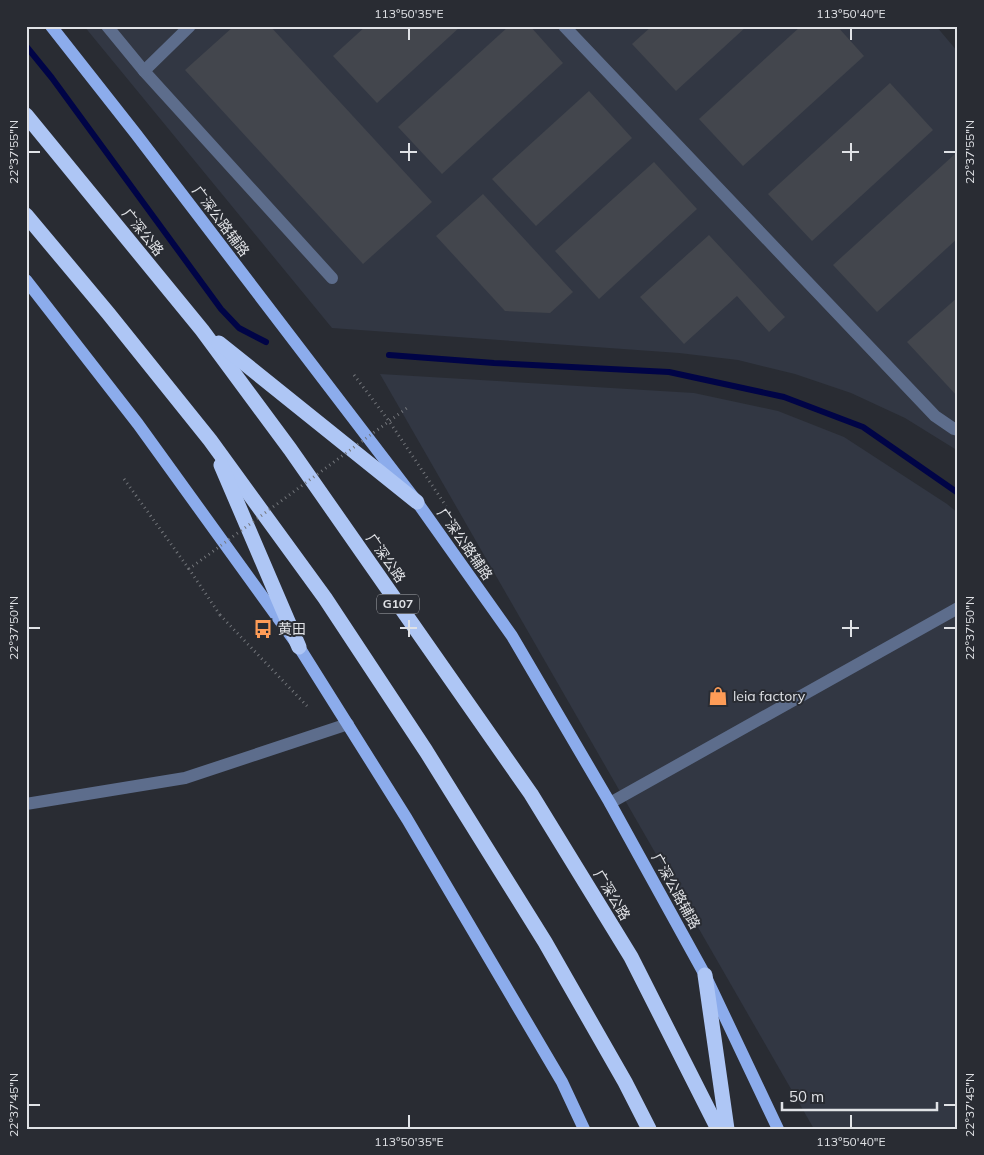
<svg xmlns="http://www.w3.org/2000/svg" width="984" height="1155" viewBox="0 0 984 1155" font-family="Mulish,'Noto Sans SC',sans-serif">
	<rect width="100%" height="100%" fill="#292c33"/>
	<!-- built -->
	<g fill="#323743">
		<polygon points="84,26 936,26 958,52 958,447 955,449 905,418 851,393 795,374 738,360 679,353 332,328"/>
		<polygon points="380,374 694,393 778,411 844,437 947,504 958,513 958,1129 814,1129"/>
	</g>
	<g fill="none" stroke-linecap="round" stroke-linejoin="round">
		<!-- stream -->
		<g stroke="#000446" stroke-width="6">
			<polyline points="26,46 52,78 221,309 239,328 266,342"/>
			<polyline points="389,355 494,363 669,372 784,397 863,427 958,493"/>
		</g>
	</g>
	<!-- building -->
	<g fill="#43464d">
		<polygon points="234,26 270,26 432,202 363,264 185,70"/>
		<polygon points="366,26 461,26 377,103 333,56"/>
		<polygon points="509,26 530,26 563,63 442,174 398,127"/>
		<polygon points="652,26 747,26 676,91 632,44"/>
		<polygon points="801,26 837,26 864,56 743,166 699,119"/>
		<polygon points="890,83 933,130 812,241 768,194"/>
		<polygon points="589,91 632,138 536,226 492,179"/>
		<polygon points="955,154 958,157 958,238 877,312 833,265"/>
		<polygon points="654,162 697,209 599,299 555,251"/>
		<polygon points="483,194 573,292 550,313 505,311 436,236"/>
		<polygon points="709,235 785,317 769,332 737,296 684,344 640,297"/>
		<polygon points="958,297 958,397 907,342"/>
	</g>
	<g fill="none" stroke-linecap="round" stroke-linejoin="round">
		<!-- path -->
		<g stroke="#73767b" stroke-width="3" stroke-dasharray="1 4" stroke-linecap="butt">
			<polyline points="354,375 389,421 446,506"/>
			<polyline points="124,479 189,569"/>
			<polyline points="220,615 307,706"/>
		</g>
		<!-- minor -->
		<g stroke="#5d6d8c" stroke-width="12">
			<polyline points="107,26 144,71 332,278"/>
			<polyline points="564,26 935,416 954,429 958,430"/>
			<polyline points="144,71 190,26"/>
			<polyline points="610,803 958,608"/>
			<polyline points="26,804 185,778 348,724"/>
		</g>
		<!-- major -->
		<g stroke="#8cacec" stroke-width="12">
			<polyline points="51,26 136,134 417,502 512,636 610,803 705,975 778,1129"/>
			<polyline points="26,280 138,424 299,647 407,819 562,1082 584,1129"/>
		</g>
		<!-- highway -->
		<g stroke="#aec6f5" stroke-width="15">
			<polyline points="26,115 202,330 290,449 531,794 631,957 718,1129"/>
			<polyline points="26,215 108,313 210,440 325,598 426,751 545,942 625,1082 649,1129"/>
			<polyline points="219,343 417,502"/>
			<polyline points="221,465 299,647"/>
			<polyline points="705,975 727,1129"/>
		</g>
		<!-- path-bridge -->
		<polyline stroke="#73767b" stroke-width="3" stroke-dasharray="1 4" stroke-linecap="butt" points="220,615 189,569 407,408"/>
	</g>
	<!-- ticks -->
	<path fill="none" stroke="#e0e2e6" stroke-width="2" d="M 409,28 L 409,40M 851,28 L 851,40M 409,143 L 409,161M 851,143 L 851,161M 28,152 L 40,152M 400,152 L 417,152M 842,152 L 859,152M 944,152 L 956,152M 409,620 L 409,637M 851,620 L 851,637M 28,628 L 40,628M 400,628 L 417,628M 842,628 L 859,628M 944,628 L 956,628M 28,1105 L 40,1105M 944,1105 L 956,1105M 409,1115 L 409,1128M 851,1115 L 851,1128"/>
	<!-- icons -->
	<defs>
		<g id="bus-bare" transform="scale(1.5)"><path d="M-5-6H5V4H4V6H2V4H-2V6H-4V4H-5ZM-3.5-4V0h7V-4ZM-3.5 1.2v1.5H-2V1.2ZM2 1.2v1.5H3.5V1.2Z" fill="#fe9c57" stroke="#292c33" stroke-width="2.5" paint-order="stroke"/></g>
		<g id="shop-bare" transform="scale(1.5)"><path d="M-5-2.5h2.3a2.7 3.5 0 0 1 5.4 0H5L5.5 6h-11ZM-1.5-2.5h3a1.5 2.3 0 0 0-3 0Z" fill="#fe9c57" stroke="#292c33" stroke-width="2.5" paint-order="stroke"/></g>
	</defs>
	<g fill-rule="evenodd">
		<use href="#bus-bare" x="263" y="629"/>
		<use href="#shop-bare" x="718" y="696"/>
	</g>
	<g text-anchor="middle" stroke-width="4" stroke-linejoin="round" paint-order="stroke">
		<!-- shield labels -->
		<rect fill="#292c33" stroke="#a9abb0" stroke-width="1" x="377" y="594.5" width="42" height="19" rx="4"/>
		<g font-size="12" font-weight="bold" fill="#e0e2e6">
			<text x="398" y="608">G107</text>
		</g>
		<!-- street labels -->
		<g font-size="14" fill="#e0e2e6" stroke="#292c33">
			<text transform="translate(221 221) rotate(53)" y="5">广深公路辅路</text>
			<text transform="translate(143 232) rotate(51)" y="5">广深公路</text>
			<text transform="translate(465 544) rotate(55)" y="5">广深公路辅路</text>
			<text transform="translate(386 558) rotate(55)" y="5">广深公路</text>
			<text transform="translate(676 891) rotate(61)" y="5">广深公路辅路</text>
			<text transform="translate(612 895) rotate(59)" y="5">广深公路</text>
		</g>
		<!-- poi labels -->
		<g font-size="14" fill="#e0e2e6" stroke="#292c33" text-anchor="start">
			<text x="278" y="634">黄田</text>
			<text x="733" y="701">leia factory</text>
		</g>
	</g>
	<!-- border -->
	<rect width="984" height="1155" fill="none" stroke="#292c33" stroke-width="55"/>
	<!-- scale -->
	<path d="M782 1102v8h155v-8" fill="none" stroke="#e0e2e6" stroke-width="2.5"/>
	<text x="789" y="1102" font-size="15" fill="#e0e2e6" stroke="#292c33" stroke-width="4" paint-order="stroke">50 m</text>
	<rect x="28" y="28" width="928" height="1100" fill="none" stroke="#e0e2e6" stroke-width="2"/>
	<g font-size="12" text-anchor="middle" fill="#e0e2e6">
		<text x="409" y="18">113°50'35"E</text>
		<text x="851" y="18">113°50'40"E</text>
		<text transform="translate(14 152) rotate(-90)" y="4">22°37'55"N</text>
		<text transform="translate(970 152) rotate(-90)" y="4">22°37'55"N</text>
		<text transform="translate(14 628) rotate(-90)" y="4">22°37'50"N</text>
		<text transform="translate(970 628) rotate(-90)" y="4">22°37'50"N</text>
		<text transform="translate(14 1105) rotate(-90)" y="4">22°37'45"N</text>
		<text transform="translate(970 1105) rotate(-90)" y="4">22°37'45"N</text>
		<text x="409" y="1146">113°50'35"E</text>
		<text x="851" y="1146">113°50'40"E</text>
	</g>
</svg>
